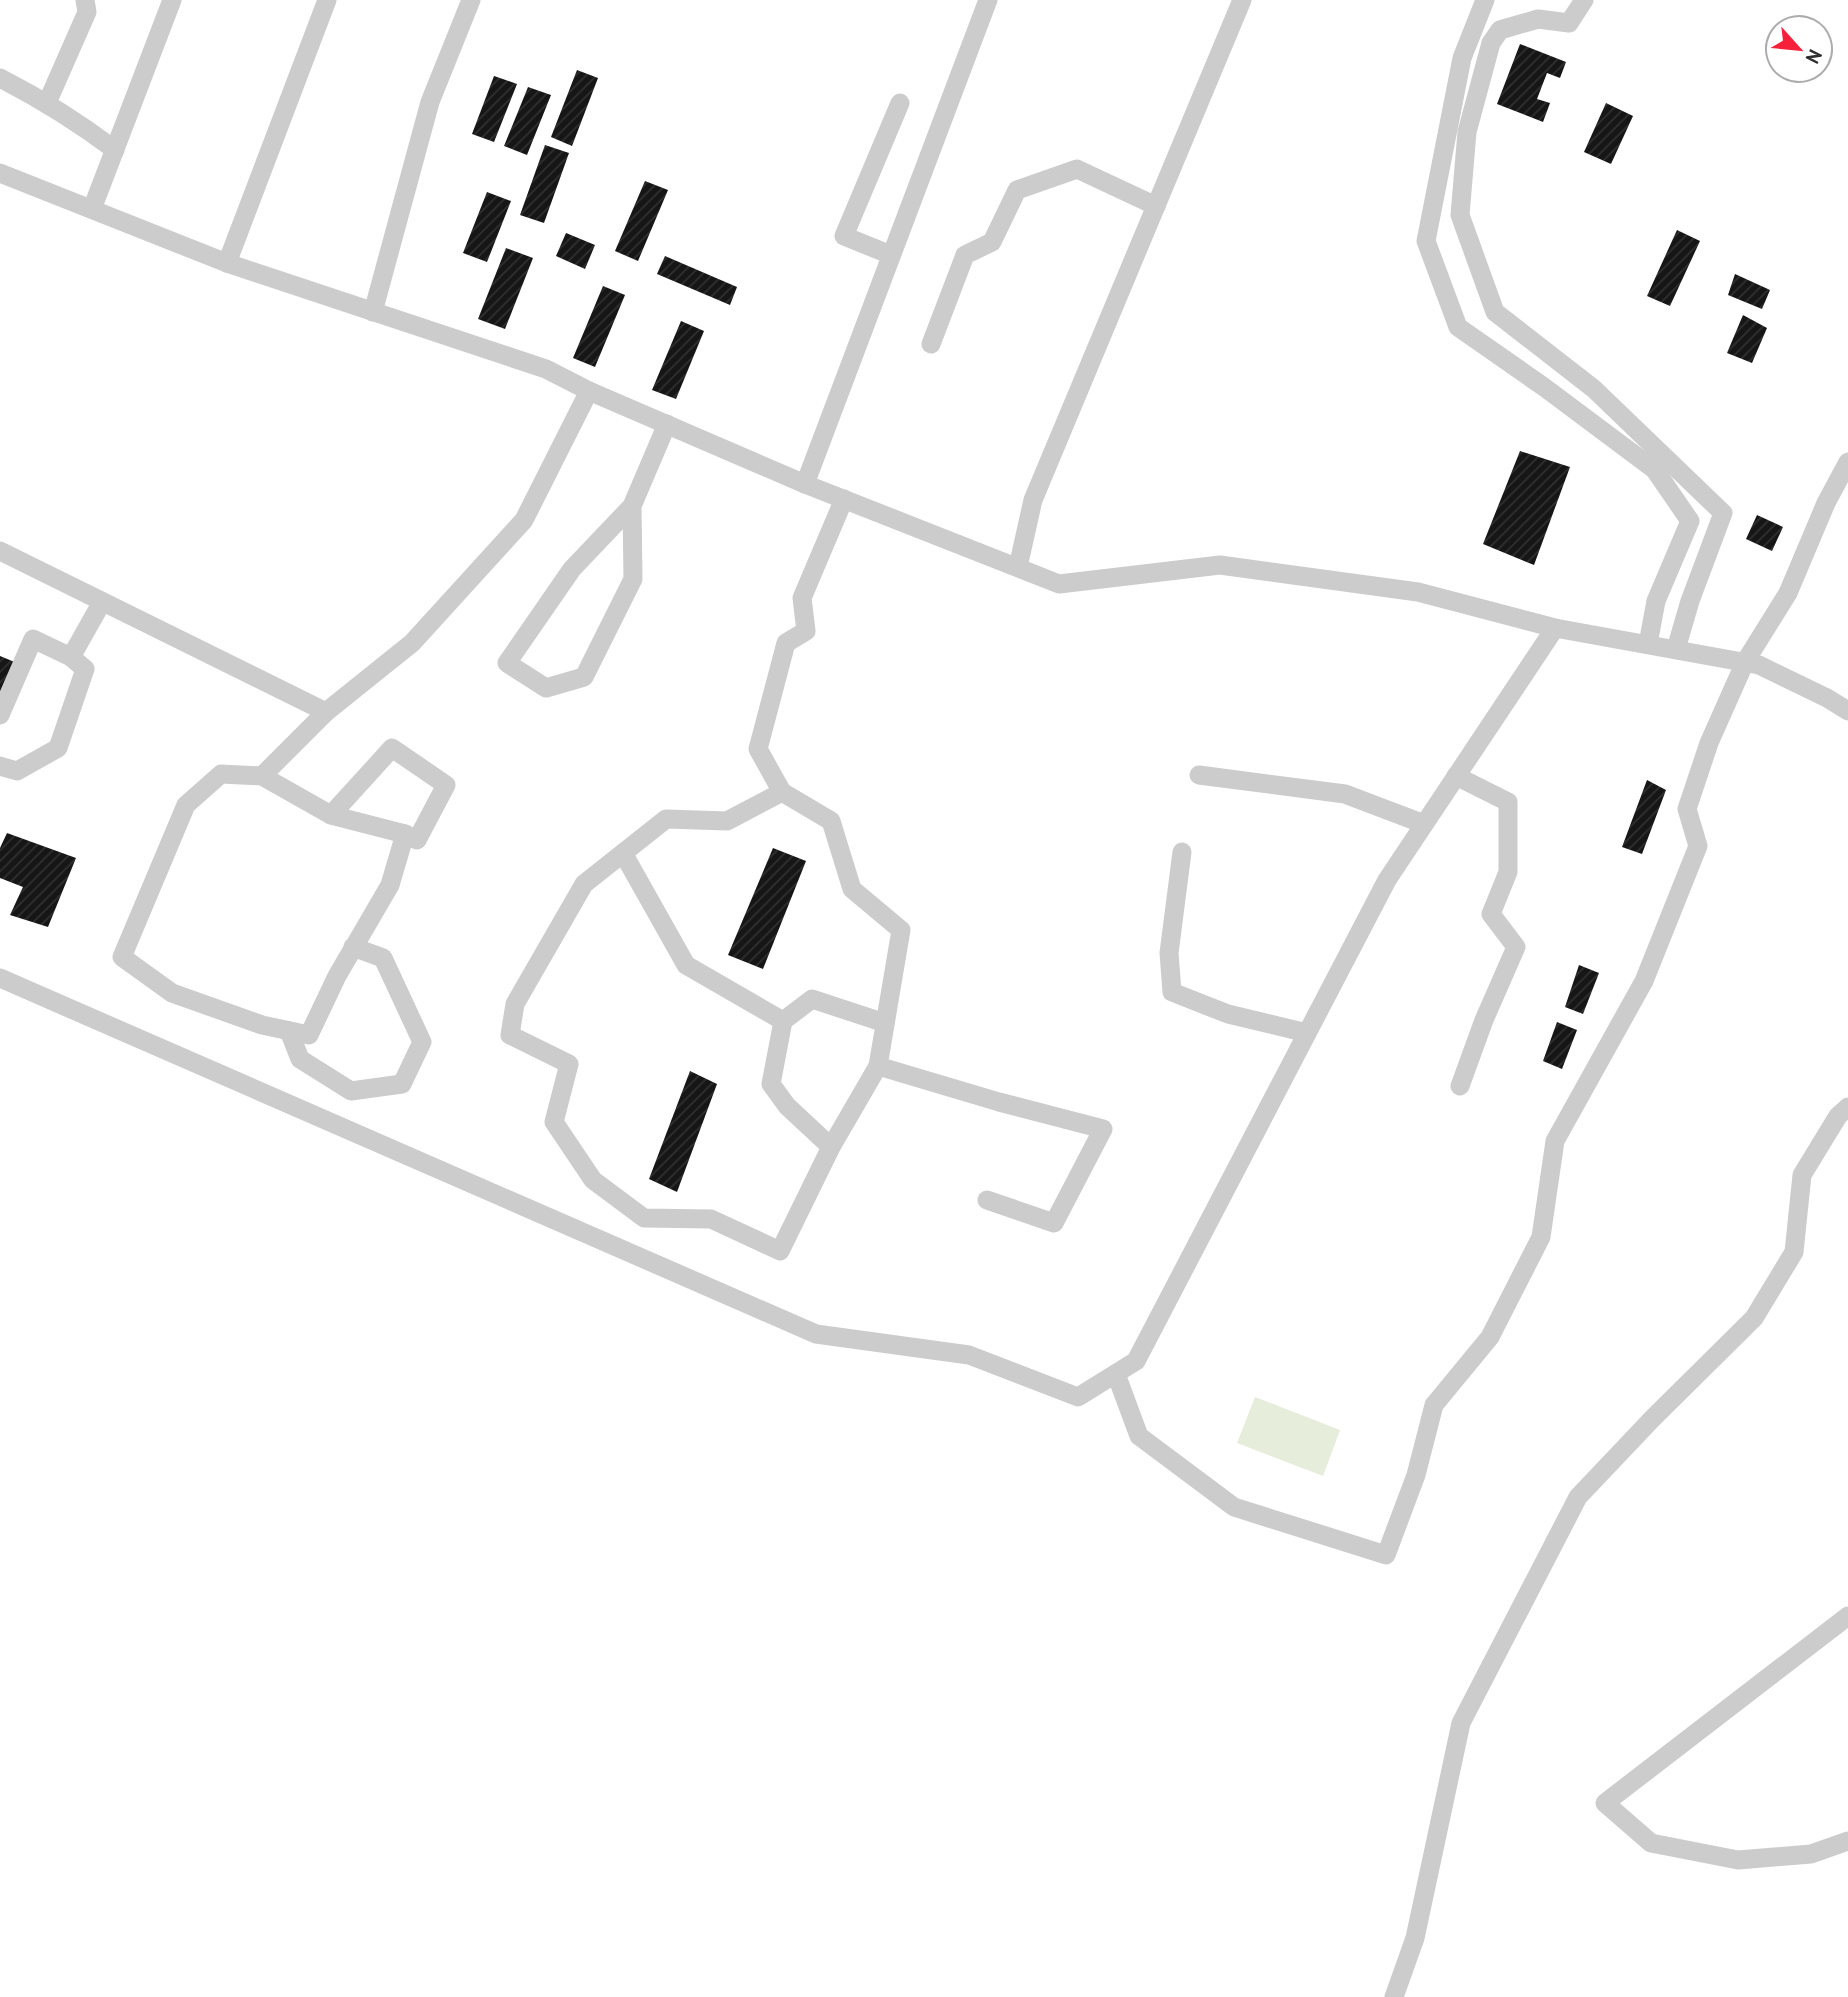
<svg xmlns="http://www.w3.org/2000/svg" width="1848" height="1997" viewBox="0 0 1848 1997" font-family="'PT Sans',sans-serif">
	<defs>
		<pattern id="building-hatch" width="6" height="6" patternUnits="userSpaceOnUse" patternTransform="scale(1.75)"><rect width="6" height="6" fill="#161616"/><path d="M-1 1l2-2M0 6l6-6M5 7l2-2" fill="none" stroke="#303030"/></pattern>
	</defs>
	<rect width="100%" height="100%" fill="#fff"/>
	<!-- park -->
	<polygon fill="#e6eddb" points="1255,1397 1340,1430 1323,1476 1237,1443"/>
	<!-- building -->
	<g fill="url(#building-hatch)">
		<polygon points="1520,44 1566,62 1560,78 1547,73 1537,99 1550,103 1543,122 1497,104"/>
		<polygon points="577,70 598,78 572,146 551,137"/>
		<polygon points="494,76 517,84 494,142 472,134"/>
		<polygon points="528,87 551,95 527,155 504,146"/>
		<polygon points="1606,103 1633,116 1611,164 1584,152"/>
		<polygon points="545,145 569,153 544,223 520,215"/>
		<polygon points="645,181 668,190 638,261 615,251"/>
		<polygon points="487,192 511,201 487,262 463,253"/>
		<polygon points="1677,230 1700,241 1670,306 1647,296"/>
		<polygon points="566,233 595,245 585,269 556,256"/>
		<polygon points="506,248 533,258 505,329 478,319"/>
		<polygon points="665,256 737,287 730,305 657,274"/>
		<polygon points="1735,274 1770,290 1762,309 1728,295"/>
		<polygon points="603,286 625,295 595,367 573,358"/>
		<polygon points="1743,315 1767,328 1752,363 1727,353"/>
		<polygon points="681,321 704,331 676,399 652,390"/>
		<polygon points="1520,451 1570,467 1534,565 1483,544"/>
		<polygon points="1757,515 1783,527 1772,551 1746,539"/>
		<polygon points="0,656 17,663 0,704"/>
		<polygon points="1647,780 1666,790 1642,854 1622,847"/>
		<polygon points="7,833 76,858 48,927 10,915 23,887 0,878 0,848"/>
		<polygon points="773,848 806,861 763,969 728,955"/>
		<polygon points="1579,965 1599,973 1583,1014 1565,1007"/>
		<polygon points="1557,1022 1577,1030 1562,1069 1543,1061"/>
		<polygon points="690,1071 717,1084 677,1192 649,1179"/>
	</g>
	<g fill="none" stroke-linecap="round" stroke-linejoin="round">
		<!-- minor -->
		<g stroke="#ccc" stroke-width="19">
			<polyline points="1485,0 1462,58 1426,241 1458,327 1544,387 1655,470 1690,521 1656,601 1648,644"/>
			<polyline points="1584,0 1569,23 1538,19 1500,30 1491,43 1467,132 1460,215 1495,312 1594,389 1723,513 1690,601 1676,649"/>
			<path d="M 0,78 C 41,99 78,122 115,150"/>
			<polyline points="47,103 87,12 85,0"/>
			<polyline points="0,173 227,263 546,369 589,391 805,484 1059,584 1220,565 1418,592 1555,628 1759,665 1827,698 1848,711"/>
			<polyline points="92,209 172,0"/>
			<polyline points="891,255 844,236 900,103"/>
			<polyline points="227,263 327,0"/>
			<polyline points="373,312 430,102 471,0"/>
			<polyline points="931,344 965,255 992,242 1017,190 1077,169 1156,206"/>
			<polyline points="805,484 988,0"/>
			<polyline points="844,499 802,598 806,631 786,643 758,749 782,792 831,821 852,889 901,930 878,1066 999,1102 1103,1129 1054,1223 987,1200"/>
			<polyline points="632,506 633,579 584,677 546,688 507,663 572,569 632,506 667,424"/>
			<polyline points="0,551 326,712 412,643 524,520 589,391"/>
			<polyline points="1018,567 1033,500 1242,0"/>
			<polyline points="71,657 102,602"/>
			<polyline points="0,715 33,639 71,657 85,669 58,748 17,771 0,766"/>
			<polyline points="1199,775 1345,794 1424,824"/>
			<polyline points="262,776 331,815 405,834 390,885 337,976 309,1035 262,1025 172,993 122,957 186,805 221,774 262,776 326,712"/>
			<polyline points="1456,776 1508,802 1508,872 1491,914 1516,947 1484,1020 1460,1086"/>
			<polyline points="782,792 727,821 666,819 584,884 515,1004 510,1035 569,1064 554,1122 593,1180 644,1218 711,1219 780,1251 831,1147 878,1066"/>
			<polyline points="331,815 392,748 446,785 417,840 405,834"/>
			<polyline points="1182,852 1169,953 1172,992 1228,1014 1307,1033"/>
			<polyline points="623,853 686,965 783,1021"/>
			<polyline points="0,978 816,1334 969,1355 1078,1397 1136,1361 1387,880 1555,628"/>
			<polyline points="289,1031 300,1059 351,1091 402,1084 422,1042 383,958 353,947"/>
			<polyline points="831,1147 787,1106 771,1084 783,1021 812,999 885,1023"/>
			<polyline points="1116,1374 1139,1436 1234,1507 1386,1555 1416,1475 1434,1405 1490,1337 1541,1237 1555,1141 1644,981 1698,846 1687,809 1709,743 1745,662 1788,593 1826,503 1848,462"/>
			<polyline points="1848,1616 1605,1803 1651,1843 1738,1860 1811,1854 1848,1841"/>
			<polyline points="1394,1997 1415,1938 1461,1723 1578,1497 1652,1419 1754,1318 1794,1252 1802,1175 1838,1116 1848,1107"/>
		</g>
	</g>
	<!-- north arrow -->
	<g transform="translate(1799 49) rotate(117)"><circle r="33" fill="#ffffff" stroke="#acacac" stroke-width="2"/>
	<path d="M0-5L12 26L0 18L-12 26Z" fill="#f6203a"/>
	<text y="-10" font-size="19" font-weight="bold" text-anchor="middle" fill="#2f2f2f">N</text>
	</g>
</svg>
